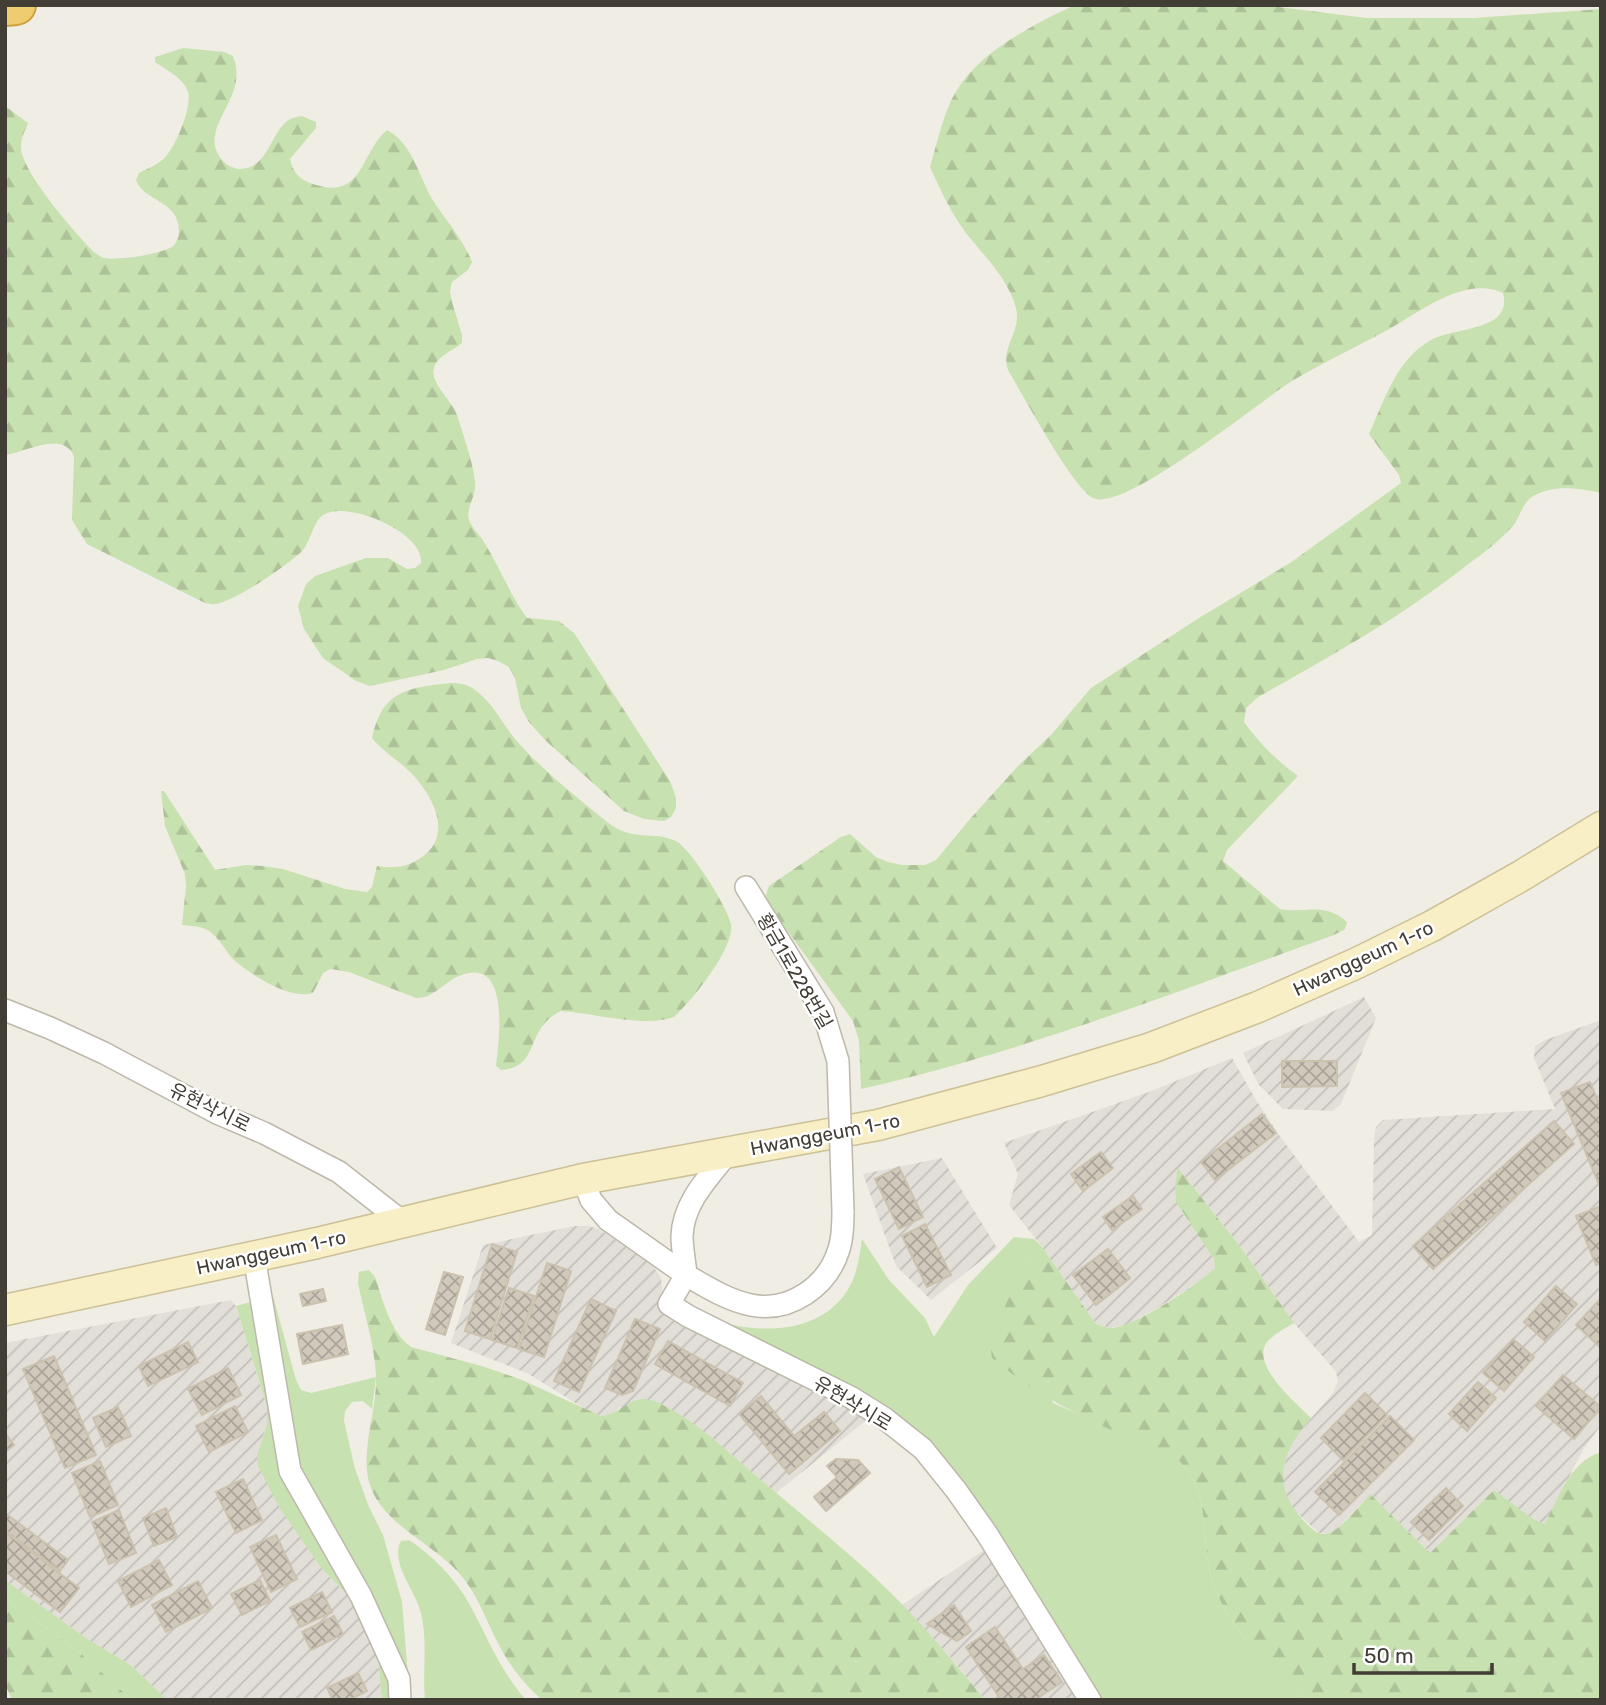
<svg xmlns="http://www.w3.org/2000/svg" width="1606" height="1705" viewBox="0 0 1606 1705" font-family="Rubik,'Noto Sans KR',sans-serif">
	<defs>
		<pattern id="industrial-furrows" width="10" height="10" patternUnits="userSpaceOnUse" patternTransform="scale(1.75)"><rect width="10" height="10" fill="#e2dfd9"/><path d="M-1 1l2-2M0 10L10 0M9 11l2-2" fill="none" stroke="#c3c0bb"/></pattern>
		<pattern id="forest-firs" width="22" height="20" patternUnits="userSpaceOnUse" patternTransform="scale(1.75)"><rect width="22" height="20" fill="#c8e1b0"/><path d="M5 1l3.5 6h-7zM16 11l3.5 6h-7z" fill="#adc298"/></pattern>
		<pattern id="building-cross-hatch" width="8" height="8" patternUnits="userSpaceOnUse" patternTransform="scale(1.75)"><rect width="8" height="8" fill="#d1c9bb"/><path d="M0 0l8 8M0 8l8-8" fill="none" stroke="#aba499"/></pattern>
	</defs>
	<rect width="100%" height="100%" fill="#f0ede4"/>
	<!-- industrial -->
	<g fill="url(#industrial-furrows)">
		<polygon points="1364,997 1376,1018 1341,1104 1333,1111 1283,1109 1259,1085 1243,1053"/>
		<polygon points="1601,1020 1601,1425 1583,1450 1545,1524 1533,1520 1494,1490 1430,1553 1370,1494 1339,1527 1328,1534 1319,1533 1296,1512 1283,1491 1282,1474 1287,1454 1298,1433 1333,1393 1338,1381 1336,1372 1294,1323 1239,1245 1179,1169 1182,1213 1196,1229 1214,1259 1215,1268 1202,1280 1157,1308 1126,1325 1110,1328 1096,1324 1042,1247 1009,1205 1018,1174 1004,1143 1149,1092 1232,1058 1256,1100 1279,1135 1359,1242 1372,1235 1374,1140 1376,1127 1383,1120 1555,1109 1534,1058 1535,1046 1545,1040"/>
		<polygon points="942,1158 997,1248 931,1300 896,1266 863,1174"/>
		<polygon points="575,1226 588,1226 599,1229 653,1266 661,1278 662,1290 659,1308 724,1345 869,1418 776,1493 708,1435 620,1407 610,1416 601,1416 588,1411 529,1374 451,1343 483,1245"/>
		<polygon points="231,1300 236,1306 267,1406 267,1424 257,1455 322,1569 354,1601 377,1649 382,1700 167,1700 132,1666 86,1638 5,1580 5,1343"/>
		<polygon points="987,1548 1082,1700 985,1700 951,1658 902,1605"/>
	</g>
	<!-- green -->
	<g fill="#c8e1b0">
		<path d="M 1014,1237 L 1034,1239 L 1042,1247 L 1024,1266 L 1053,1403 L 1175,1457 C 1216,1494 1197,1543 1215,1589 C 1234,1635 1270,1668 1308,1700 L 1100,1700 L 947,1466 L 731,1331 L 733,1325 C 777,1334 830,1328 852,1282 C 858,1269 860,1253 862,1239 L 889,1280 L 925,1318 L 934,1337 L 968,1285 Z"/>
		<polygon points="273,1296 296,1380 301,1390 311,1393 376,1377 372,1409 363,1401 352,1402 345,1411 344,1421 355,1469 369,1507 383,1535 402,1602 410,1700 382,1700 377,1649 354,1601 322,1569 279,1507 258,1466 257,1455 267,1424 267,1406 236,1306"/>
		<path d="M 409,1540 C 434,1557 456,1579 471,1607 C 488,1639 501,1672 526,1700 L 425,1700 C 422,1669 429,1637 419,1607 C 413,1588 390,1561 401,1541 Z"/>
		<polygon points="5,1580 86,1638 132,1666 167,1700 132,1700 79,1652 5,1598"/>
	</g>
	<!-- forest -->
	<g fill="url(#forest-firs)">
		<path d="M 1075,5 L 1263,5 L 1367,18 L 1474,18 L 1601,9 L 1601,493 C 1580,488 1551,484 1532,497 C 1521,504 1520,519 1512,527 C 1500,540 1485,552 1471,562 C 1403,616 1333,655 1258,697 L 1246,708 L 1244,722 C 1260,744 1276,760 1298,776 L 1227,850 L 1223,861 L 1280,909 C 1305,914 1324,901 1347,922 L 1345,929 L 1334,935 C 1178,991 1024,1052 861,1089 L 859,1041 L 853,1021 L 768,904 L 766,895 L 769,886 L 841,837 L 850,834 L 876,857 L 888,862 L 902,865 L 925,865 L 936,860 L 970,819 L 1019,765 L 1051,735 L 1091,688 L 1199,618 L 1290,563 L 1401,483 L 1399,475 L 1369,434 C 1385,399 1396,360 1431,340 C 1455,327 1513,332 1503,293 C 1465,276 1423,310 1391,328 C 1358,346 1324,362 1292,381 C 1260,401 1124,513 1093,498 C 1072,487 1023,395 1008,370 C 1000,346 1022,332 1016,308 C 1008,278 984,256 966,233 C 951,213 940,189 930,167 C 937,144 944,110 957,90 C 979,52 1036,23 1075,5 Z"/>
		<path d="M 183,48 L 224,52 L 233,56 C 244,84 227,102 217,127 C 214,136 213,145 218,154 C 222,162 230,168 239,169 C 267,170 270,135 287,121 C 291,118 297,117 302,116 L 316,122 L 316,128 L 290,159 C 292,171 299,179 310,183 C 364,203 359,154 387,130 C 411,142 419,175 431,197 C 444,219 463,238 472,262 L 468,270 L 452,282 L 450,291 L 452,302 L 462,335 L 462,343 C 454,350 436,357 434,368 C 430,384 452,400 457,415 C 462,431 477,473 475,488 C 474,499 466,509 469,520 C 472,528 480,535 484,542 C 499,566 510,595 527,618 L 559,621 L 574,633 L 670,781 L 676,798 L 676,808 L 671,817 L 664,821 L 644,819 L 624,811 L 545,740 L 529,722 L 521,708 L 515,678 L 509,667 L 498,661 L 488,658 L 477,659 L 444,670 L 370,686 L 356,681 L 323,658 L 304,629 L 298,606 L 306,584 L 315,576 L 366,558 L 388,558 L 407,569 L 415,568 L 421,563 C 425,533 349,501 325,514 C 313,520 312,539 303,550 C 291,563 233,603 215,604 C 212,605 208,603 205,603 L 87,544 L 72,520 L 74,456 C 62,430 27,452 5,455 L 5,106 L 28,123 C 25,131 20,140 21,149 C 24,175 76,234 95,253 C 96,254 103,258 104,258 C 117,261 163,254 173,246 C 177,243 179,236 179,231 C 179,200 144,202 136,180 L 139,173 C 149,168 160,164 167,155 C 177,143 192,107 188,92 C 184,78 166,70 155,62 L 155,57 Z"/>
		<path d="M 450,683 C 460,683 468,684 475,690 C 492,702 502,723 515,739 C 541,769 575,796 606,821 C 632,843 653,830 676,841 C 691,849 728,908 731,924 C 735,948 691,1002 674,1017 C 645,1028 593,1013 561,1011 C 523,1029 542,1067 501,1070 L 496,1066 C 499,1040 511,954 459,976 C 444,982 433,999 416,998 L 349,972 L 331,969 L 323,973 L 313,993 C 290,1000 251,975 234,960 C 225,951 220,938 209,931 C 201,926 192,926 182,925 L 186,886 L 185,874 L 165,826 L 161,791 L 164,791 L 215,870 L 246,865 L 262,866 L 283,869 L 345,889 L 367,892 L 372,887 L 377,866 C 397,869 412,867 428,852 C 451,829 431,795 413,775 C 400,761 383,752 372,738 C 382,690 408,688 450,683 Z"/>
		<path d="M 1178,1168 L 1239,1245 L 1294,1323 C 1285,1328 1274,1334 1267,1342 C 1250,1365 1296,1403 1311,1418 C 1282,1452 1270,1483 1303,1520 C 1309,1526 1316,1535 1326,1534 C 1339,1532 1361,1504 1370,1494 L 1430,1553 L 1494,1490 L 1533,1519 L 1545,1524 C 1559,1498 1569,1462 1601,1452 L 1601,1700 L 1308,1700 C 1270,1668 1234,1635 1215,1589 C 1197,1543 1216,1494 1175,1457 C 1108,1429 1049,1406 992,1358 L 990,1344 L 1014,1284 L 1024,1266 L 1042,1247 L 1096,1324 C 1102,1326 1107,1328 1113,1328 C 1137,1325 1197,1285 1215,1268 L 1214,1259 L 1176,1202 L 1175,1186 Z"/>
		<path d="M 369,1270 L 375,1277 C 383,1300 390,1332 411,1347 L 485,1367 L 522,1380 L 601,1416 C 621,1415 631,1392 654,1401 C 693,1417 730,1454 761,1480 C 804,1517 849,1552 890,1592 C 924,1626 954,1662 985,1700 L 542,1700 C 523,1683 508,1664 497,1641 C 485,1618 476,1591 458,1572 C 430,1541 377,1522 368,1478 C 362,1444 377,1410 376,1377 C 375,1346 364,1313 358,1283 L 359,1272 Z"/>
		<polygon points="5,1598 79,1652 132,1700 12,1700 5,1684"/>
	</g>
	<!-- building -->
	<g fill="url(#building-cross-hatch)" stroke="#cbc1af" stroke-width="2">
		<polygon points="1282,1061 1337,1061 1337,1086 1282,1087"/>
		<polygon points="1590,1082 1601,1108 1600,1187 1561,1093"/>
		<polygon points="1262,1114 1276,1133 1215,1180 1201,1162"/>
		<polygon points="1554,1121 1574,1144 1433,1269 1413,1246"/>
		<polygon points="1101,1152 1113,1168 1083,1191 1071,1174"/>
		<polygon points="899,1167 923,1217 899,1229 875,1179"/>
		<polygon points="1133,1196 1142,1209 1112,1230 1103,1217"/>
		<polygon points="1601,1206 1601,1263 1596,1265 1576,1216"/>
		<polygon points="925,1224 951,1275 927,1287 902,1236"/>
		<polygon points="492,1244 517,1252 490,1339 465,1331"/>
		<polygon points="1108,1249 1130,1278 1096,1305 1073,1275"/>
		<polygon points="547,1263 571,1271 544,1357 519,1349"/>
		<polygon points="444,1272 463,1277 445,1335 426,1329"/>
		<polygon points="1556,1286 1577,1304 1545,1341 1524,1322"/>
		<polygon points="509,1288 534,1296 517,1348 492,1340"/>
		<polygon points="323,1289 326,1301 303,1306 300,1294"/>
		<polygon points="1601,1298 1601,1348 1576,1325"/>
		<polygon points="591,1299 616,1311 579,1392 554,1381"/>
		<polygon points="635,1319 660,1329 633,1391 622,1395 605,1388"/>
		<polygon points="342,1325 348,1354 303,1364 297,1334"/>
		<polygon points="1513,1339 1534,1357 1504,1391 1483,1373"/>
		<polygon points="668,1341 743,1383 730,1406 655,1364"/>
		<polygon points="188,1342 198,1362 148,1386 139,1366"/>
		<polygon points="54,1356 96,1455 65,1468 23,1369"/>
		<polygon points="228,1368 241,1395 202,1415 188,1389"/>
		<polygon points="1563,1375 1601,1407 1574,1439 1536,1406"/>
		<polygon points="1478,1382 1496,1398 1467,1431 1449,1414"/>
		<polygon points="1365,1393 1387,1415 1343,1460 1321,1438"/>
		<polygon points="761,1396 794,1436 824,1412 840,1431 789,1474 739,1414"/>
		<polygon points="235,1406 248,1432 209,1452 196,1426"/>
		<polygon points="118,1407 131,1436 106,1447 93,1418"/>
		<polygon points="1390,1416 1414,1440 1339,1515 1315,1492"/>
		<polygon points="5,1433 14,1445 5,1452"/>
		<polygon points="836,1459 858,1460 870,1473 826,1511 814,1497 837,1477 827,1466"/>
		<polygon points="100,1461 118,1505 90,1517 72,1473"/>
		<polygon points="243,1479 262,1520 236,1533 216,1492"/>
		<polygon points="1446,1488 1463,1506 1429,1540 1411,1522"/>
		<polygon points="166,1508 177,1537 154,1546 143,1518"/>
		<polygon points="119,1510 136,1553 109,1564 92,1522"/>
		<polygon points="5,1513 68,1560 60,1571 5,1530"/>
		<polygon points="5,1532 79,1588 60,1612 5,1571"/>
		<polygon points="276,1535 297,1579 271,1592 250,1547"/>
		<polygon points="159,1560 172,1585 131,1607 118,1581"/>
		<polygon points="260,1580 270,1601 242,1615 231,1594"/>
		<polygon points="198,1581 212,1608 166,1632 152,1605"/>
		<polygon points="322,1592 332,1612 300,1627 290,1608"/>
		<polygon points="954,1605 971,1631 957,1641 927,1624"/>
		<polygon points="334,1616 343,1634 311,1650 302,1632"/>
		<polygon points="995,1627 1023,1669 1044,1655 1062,1682 1035,1700 1001,1700 966,1647"/>
		<polygon points="358,1673 367,1691 349,1700 333,1700 327,1688"/>
	</g>
	<g fill="none" stroke-linecap="round" stroke-linejoin="round">
		<!-- street casing -->
		<g stroke="#bdb8ab" stroke-width="24">
			<g id="street">
				<polyline points="746,887 823,1012"/>
				<polyline points="5,1010 50,1028 104,1053 217,1113 264,1133 339,1172 404,1223"/>
				<path d="M 728,1153 C 708,1178 683,1203 682,1236 C 682,1249 685,1262 686,1275 C 707,1287 727,1300 751,1305 C 790,1313 828,1286 839,1249 C 843,1237 843,1223 843,1211"/>
				<polyline points="583,1179 591,1200 608,1220 686,1275 669,1304 688,1316 852,1398 884,1418 923,1449 956,1490 987,1534 1090,1700"/>
				<polyline points="254,1256 290,1471 361,1596 399,1679 400,1700"/>
			</g>
		</g>
		<!-- secondary casing -->
		<g stroke="#ccc197" stroke-width="33">
			<polyline id="secondary" points="5,1310 317,1243 583,1179 878,1125 1042,1081 1151,1048 1258,1007 1357,963 1432,926 1521,876 1601,827"/>
		</g>
		<!-- highway casing -->
		<g stroke="#cda141" stroke-width="42">
			<polyline id="highway" points="5,6 16,5"/>
		</g>
		<!-- street -->
		<use href="#street" stroke="#fff" stroke-width="21"/>
		<!-- secondary -->
		<use href="#secondary" stroke="#f9efc6" stroke-width="30"/>
		<!-- highway -->
		<use href="#highway" stroke="#efcc70" stroke-width="38"/>
		<!-- street-bridge casing -->
		<g stroke="#bdb8ab" stroke-width="24" stroke-linecap="butt">
			<polyline id="street-bridge" points="823,1012 838,1061 843,1211"/>
		</g>
		<!-- street-bridge -->
		<use href="#street-bridge" stroke="#fff" stroke-width="21"/>
	</g>
	<g text-anchor="middle" stroke-width="5" stroke-linejoin="round" paint-order="stroke">
		<!-- street labels -->
		<g font-size="19" fill="#423d35" stroke="#fff">
			<text transform="translate(1363 958) rotate(-25)" y="7">Hwanggeum 1-ro</text>
			<text transform="translate(795 971) rotate(60)" y="7">황금1로228번길</text>
			<text transform="translate(210 1107) rotate(26)" y="7">유현삭시로</text>
			<text transform="translate(825 1134) rotate(-11)" y="7">Hwanggeum 1-ro</text>
			<text transform="translate(271 1252) rotate(-12)" y="7">Hwanggeum 1-ro</text>
			<text transform="translate(853 1403) rotate(31)" y="7">유현삭시로</text>
		</g>
	</g>
	<!-- border -->
	<rect width="1606" height="1705" fill="none" stroke="#423d35" stroke-width="14"/>
	<!-- scale -->
	<path d="M1354 1663v10h138v-10" fill="none" stroke="#423d35" stroke-width="3.5"/>
	<text x="1364" y="1663" font-size="21" fill="#423d35" stroke="#ffffff" stroke-width="5" paint-order="stroke">50 m</text>
</svg>
